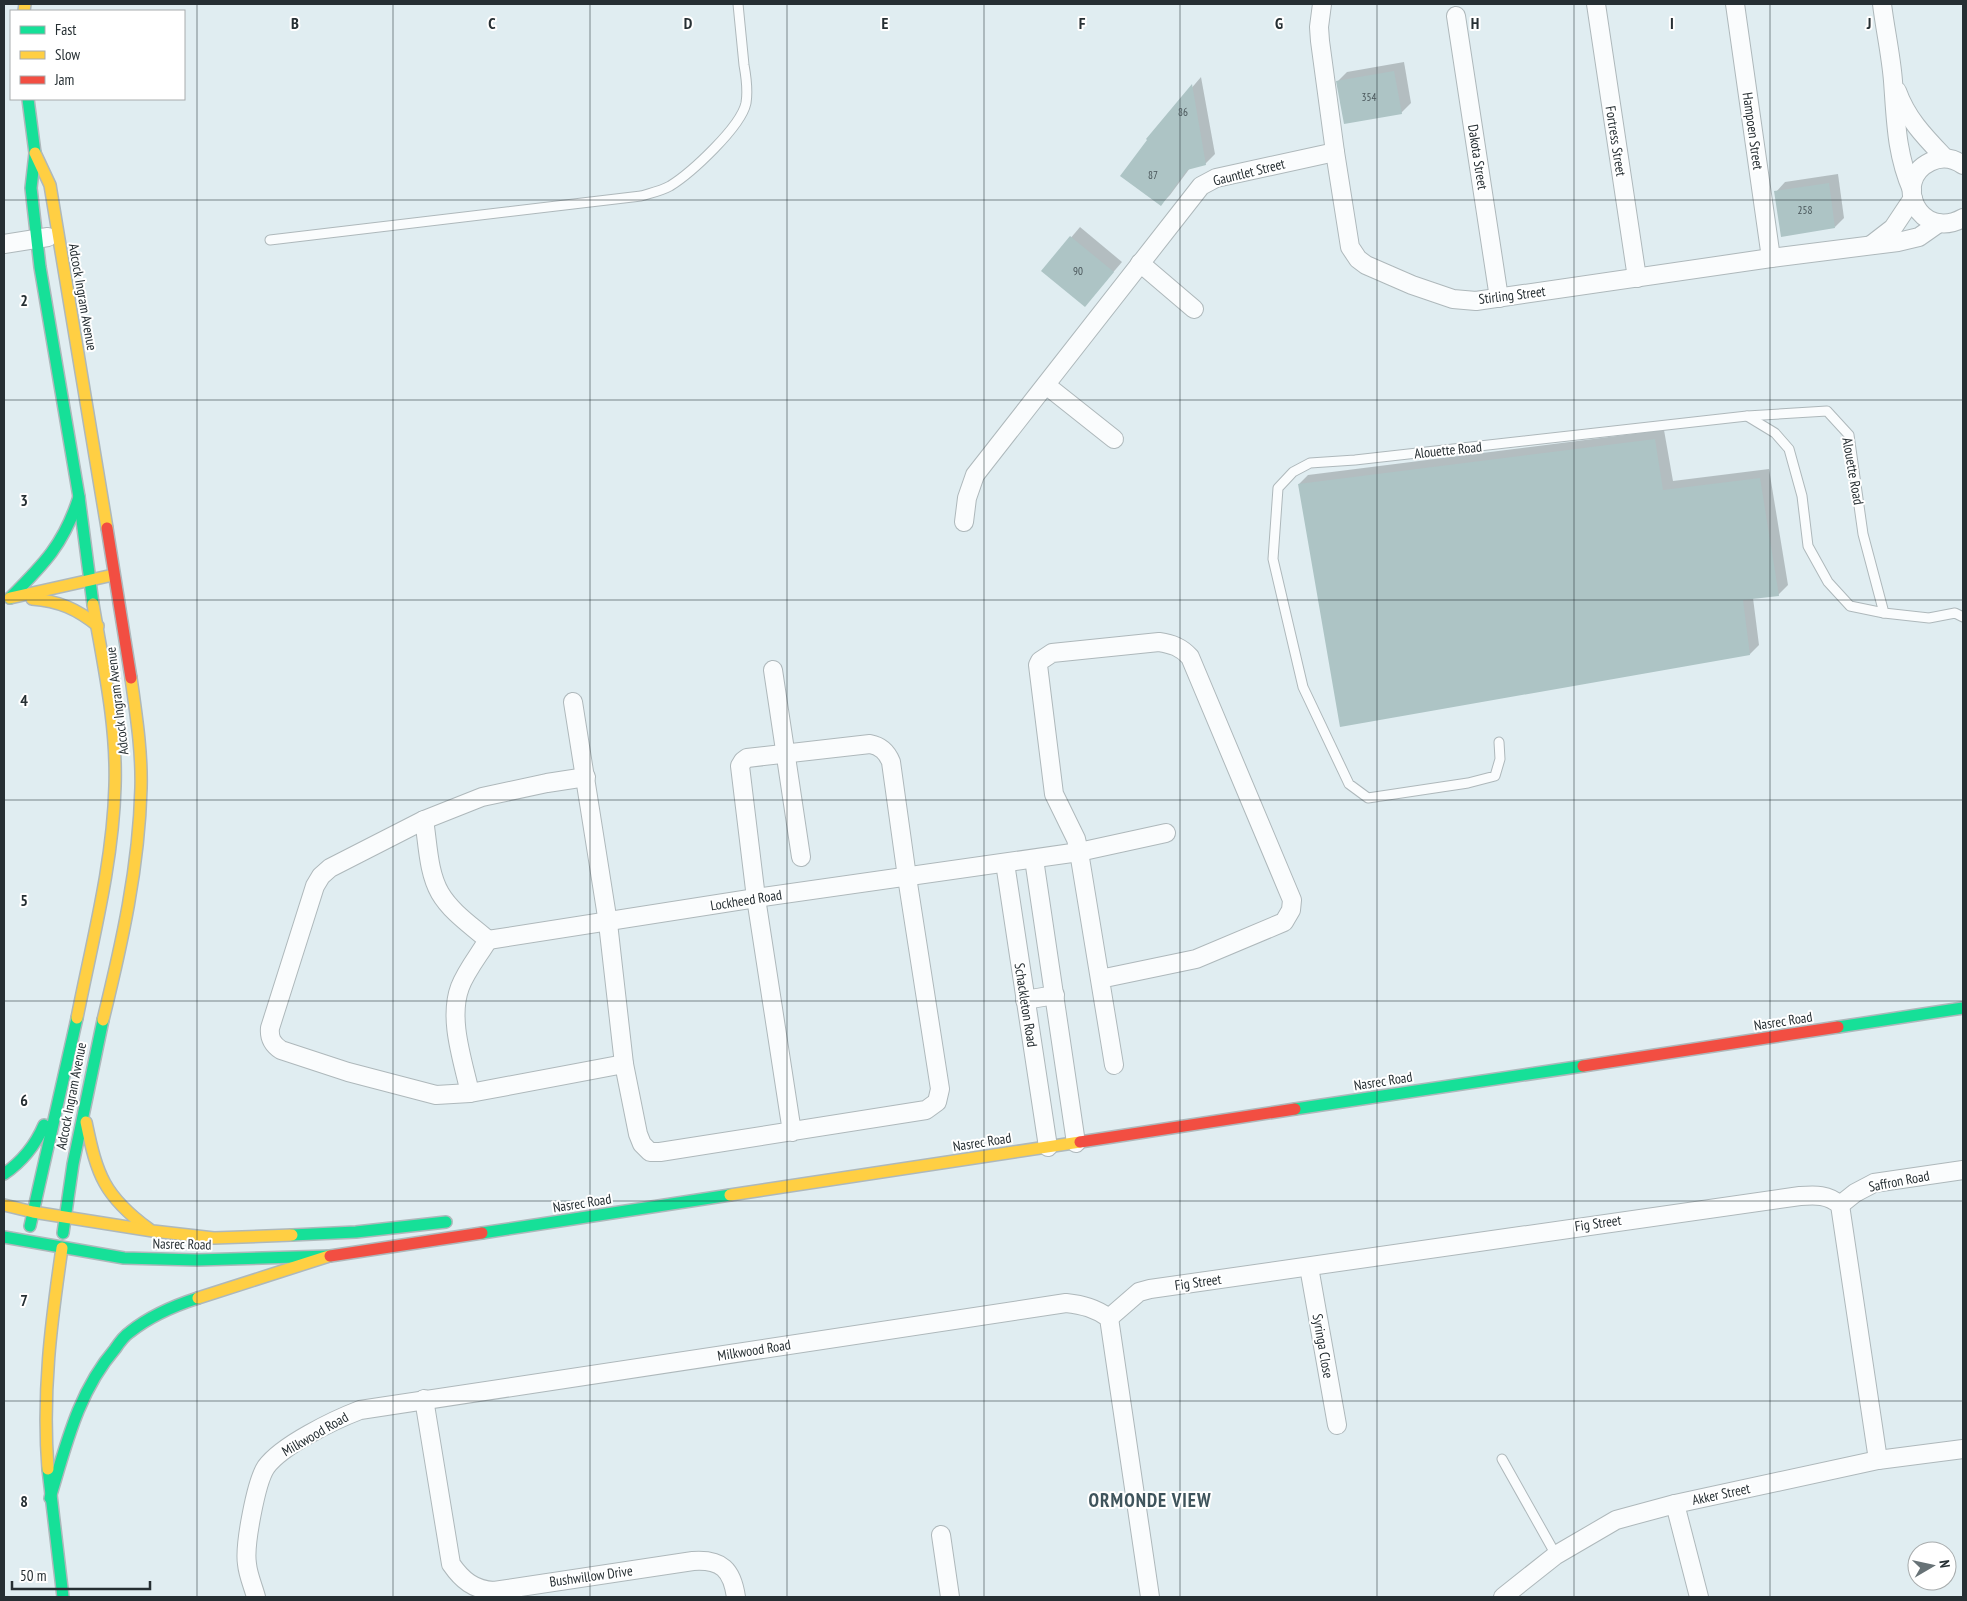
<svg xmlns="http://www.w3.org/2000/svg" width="1967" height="1601" viewBox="0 0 1967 1601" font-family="'PT Sans Narrow',sans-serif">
	<rect width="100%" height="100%" fill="#e0edf1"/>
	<!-- shadow -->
	<g fill="#0003">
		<polygon points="1404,62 1411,103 1401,113 1338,81 1347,72"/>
		<polygon points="1201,77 1215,154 1205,164 1190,168 1170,195 1161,204 1148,139"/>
		<polygon points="1838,174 1844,218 1835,227 1776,192 1785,182"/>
		<polygon points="1080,227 1122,262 1085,305 1043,271"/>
		<polygon points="1664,430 1673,481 1769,469 1788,585 1778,595 1753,598 1759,645 1750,654 1299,484 1308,475"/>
	</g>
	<!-- building -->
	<g fill="#adc4c5">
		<polygon points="1394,71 1402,114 1344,124 1336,81"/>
		<polygon points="1192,84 1206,165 1187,170 1161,206 1120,176 1147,140 1146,139"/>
		<polygon points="1829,183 1835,228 1781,237 1774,191"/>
		<polygon points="1070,236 1114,272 1085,307 1041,271"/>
		<polygon points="1655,439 1663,490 1760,478 1779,596 1743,600 1750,655 1340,727 1298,484"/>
	</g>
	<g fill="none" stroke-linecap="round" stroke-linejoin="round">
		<!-- lane casing -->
		<g stroke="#aeb8bb" stroke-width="11">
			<g id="lane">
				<path d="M 270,240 L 641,196 C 651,193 661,191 670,186 C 691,173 741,127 746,103 C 748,91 746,76 744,65 C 742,44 740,24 738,4"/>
				<polyline points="1747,416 1775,433 1789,449 1802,496 1808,546 1828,582 1850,606 1884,613"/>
				<polyline points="1499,742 1500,759 1495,776 1468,783 1368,798 1349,784 1303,687 1273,559 1278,488 1293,472 1310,463 1355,460 1747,416 1827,411 1849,435 1863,534 1884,613 1929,618 1955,613 1963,617"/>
				<polyline points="1502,1459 1556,1555"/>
			</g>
		</g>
		<!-- street casing -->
		<g stroke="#aeb8bb" stroke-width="20">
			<g id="street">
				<polyline points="1322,4 1319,27 1320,41 1335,152 1350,247 1358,259 1366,265 1412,285 1453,299 1476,301 1771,258 1898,242 1919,237 1939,223"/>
				<polyline points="1596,4 1637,278"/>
				<polyline points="1735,4 1771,258"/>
				<path d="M 1882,4 C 1885,29 1891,55 1893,81 C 1896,120 1896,153 1912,190"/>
				<polyline points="1456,16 1499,298"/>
				<path d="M 1897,91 C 1907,119 1925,137 1945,158"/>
				<path d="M 1963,165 C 1953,158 1942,156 1930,162 C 1891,181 1920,242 1963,218"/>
				<polyline points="4,244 48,237"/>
				<polyline points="1871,245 1893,228 1913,198"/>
				<polyline points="1140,263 1194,309"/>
				<polyline points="1046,385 1114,439"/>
				<polyline points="964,522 967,498 975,475 1201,186 1216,178 1335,152"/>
				<polyline points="773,670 801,857"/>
				<path d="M 573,702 L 608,923 L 624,1064 L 638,1134 L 642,1144 L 650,1152 L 660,1152 L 926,1110 L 937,1102 L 940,1089 L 907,877 L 891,762 C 887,752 881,746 870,744 L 747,758 L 743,761 L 740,766 L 756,898 L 792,1132"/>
				<path d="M 586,777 L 547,783 L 482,797 L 424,820 L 330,868 L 321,876 L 315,886 L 270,1028 C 269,1038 272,1044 281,1050 L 348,1072 L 436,1095 L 470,1093 L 624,1064"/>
				<path d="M 424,820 C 428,844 428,872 440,893 C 451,912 472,926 488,940"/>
				<polyline points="1034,859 1076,1143"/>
				<polyline points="1005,863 1048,1147"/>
				<polyline points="488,940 756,898 1079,852 1166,833"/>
				<path d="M 1100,979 L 1196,959 L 1284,922 L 1291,910 L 1292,900 L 1190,657 C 1181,647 1172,644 1159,642 L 1052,653 L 1040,661 L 1038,665 L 1054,794 L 1076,839 L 1079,852 L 1114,1065"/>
				<polyline points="1025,1000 1055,995"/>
				<path d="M 470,1093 C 463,1061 448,1019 460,987 C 466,971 479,955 488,940"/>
				<polyline points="1840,1205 1855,1193 1874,1183 1963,1170"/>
				<polyline points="1309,1267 1337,1425"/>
				<path d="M 1109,1318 L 1139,1292 L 1150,1289 C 1367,1260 1583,1225 1800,1196 C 1815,1195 1828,1194 1840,1205 L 1878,1460"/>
				<path d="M 424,1399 L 451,1564 C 462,1580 474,1590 494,1591 L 693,1561 C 722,1559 732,1570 736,1597"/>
				<polyline points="1675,1504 1699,1597"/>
				<polyline points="941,1535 950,1597"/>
				<path d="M 256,1597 C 253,1586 248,1575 247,1564 C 244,1546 256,1482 266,1467 C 282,1445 334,1420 360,1410 L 1066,1303 C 1083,1305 1095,1308 1109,1318 L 1150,1597"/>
				<polyline points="1503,1597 1556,1555 1616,1520 1675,1504 1878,1460 1963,1449"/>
			</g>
		</g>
		<!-- fast casing -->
		<g stroke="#aeb8bb" stroke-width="14">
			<g id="fast">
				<polyline points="28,99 35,153 31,188 40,267 79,497 93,604"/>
				<path d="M 10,598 C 44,564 64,544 79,497"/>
				<polyline points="1838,1027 1963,1008"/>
				<polyline points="1295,1109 1583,1066"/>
				<path d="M 4,1174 C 23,1161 35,1146 44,1125"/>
				<polyline points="30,1226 77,1018"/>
				<polyline points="63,1233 73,1164 103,1020"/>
				<polyline points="482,1233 730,1195"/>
				<polyline points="292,1235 356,1232 446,1222"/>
				<polyline points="4,1237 124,1258 197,1260 330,1256"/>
				<polyline points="48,1469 63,1597"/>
				<path d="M 50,1498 C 66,1445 78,1392 115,1349 C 119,1343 124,1336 130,1332 C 150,1316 173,1306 198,1298"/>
			</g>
		</g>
		<!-- slow casing -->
		<g stroke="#aeb8bb" stroke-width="14">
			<g id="slow">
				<polyline points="24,11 25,4"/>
				<polyline points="35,153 50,185 107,528"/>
				<polyline points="10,598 113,575"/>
				<path d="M 32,599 C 59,601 77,609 98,626"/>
				<path d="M 77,1018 C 92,942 113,864 115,786 C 117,724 103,664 93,604"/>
				<path d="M 103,1020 C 122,943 139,867 141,788 C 142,751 136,714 131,678"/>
				<path d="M 86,1122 C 97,1175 104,1196 149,1229"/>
				<polyline points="730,1195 1080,1142"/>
				<polyline points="4,1205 33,1212 153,1231 214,1238 292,1235"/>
				<polyline points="198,1298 329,1256"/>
				<path d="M 48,1469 C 42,1393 51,1323 62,1248"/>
			</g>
		</g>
		<!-- jam casing -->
		<g stroke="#aeb8bb" stroke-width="14">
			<g id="jam">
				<polyline points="107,528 131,678"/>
				<polyline points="1583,1066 1838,1027"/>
				<polyline points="1080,1142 1295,1109"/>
				<polyline points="330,1256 482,1233"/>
			</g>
		</g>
		<!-- lane -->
		<use href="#lane" stroke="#fafcfd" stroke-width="9"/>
		<!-- street -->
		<use href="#street" stroke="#fafcfd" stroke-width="18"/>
		<!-- fast -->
		<use href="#fast" stroke="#16e098" stroke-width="11"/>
		<!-- slow -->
		<use href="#slow" stroke="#ffcf43" stroke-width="11"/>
		<!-- jam -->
		<use href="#jam" stroke="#f24e42" stroke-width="11"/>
	</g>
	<!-- grid -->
	<path fill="none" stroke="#262f33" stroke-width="1" stroke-opacity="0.55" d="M 197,4 L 197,1597M 393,4 L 393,1597M 590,4 L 590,1597M 787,4 L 787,1597M 984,4 L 984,1597M 1180,4 L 1180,1597M 1377,4 L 1377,1597M 1574,4 L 1574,1597M 1770,4 L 1770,1597M 4,200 L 1963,200M 4,400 L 1963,400M 4,600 L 1963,600M 4,800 L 1963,800M 4,1001 L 1963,1001M 4,1201 L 1963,1201M 4,1401 L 1963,1401"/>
	<g text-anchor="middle" stroke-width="4" stroke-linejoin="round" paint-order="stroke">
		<!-- number labels -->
		<g font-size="11" fill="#485458">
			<text x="1369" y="101">354</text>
			<text x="1183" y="116">86</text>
			<text x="1153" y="179">87</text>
			<text x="1805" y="214">258</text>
			<text x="1078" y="275">90</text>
		</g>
		<!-- street labels -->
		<g font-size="14" fill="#262f33" stroke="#fff">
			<text transform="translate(1753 131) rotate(82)" y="5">Hampoen Street</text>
			<text transform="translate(1616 141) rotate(81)" y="5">Fortress Street</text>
			<text transform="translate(1478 157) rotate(81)" y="5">Dakota Street</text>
			<text transform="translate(1249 172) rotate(-14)" y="5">Gauntlet Street</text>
			<text transform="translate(1512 295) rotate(-7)" y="5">Stirling Street</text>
			<text transform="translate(83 297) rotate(80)" y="5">Adcock Ingram Avenue</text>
			<text transform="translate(1448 450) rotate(-6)" y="5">Alouette Road</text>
			<text transform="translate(1853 471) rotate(80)" y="5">Alouette Road</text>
			<text transform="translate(117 701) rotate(-97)" y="5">Adcock Ingram Avenue</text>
			<text transform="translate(746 900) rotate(-9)" y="5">Lockheed Road</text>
			<text transform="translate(1026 1005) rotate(81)" y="5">Schackleton Road</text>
			<text transform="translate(1783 1021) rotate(-9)" y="5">Nasrec Road</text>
			<text transform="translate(1383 1081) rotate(-9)" y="5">Nasrec Road</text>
			<text transform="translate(71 1096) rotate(-79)" y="5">Adcock Ingram Avenue</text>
			<text transform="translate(982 1142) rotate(-9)" y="5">Nasrec Road</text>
			<text transform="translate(1899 1181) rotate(-11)" y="5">Saffron Road</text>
			<text transform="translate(582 1203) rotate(-9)" y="5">Nasrec Road</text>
			<text transform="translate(1598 1223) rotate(-8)" y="5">Fig Street</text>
			<text transform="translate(182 1244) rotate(1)" y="5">Nasrec Road</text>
			<text transform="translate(1198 1282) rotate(-8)" y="5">Fig Street</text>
			<text transform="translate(1323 1346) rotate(80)" y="5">Syringa Close</text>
			<text transform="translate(754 1350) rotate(-9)" y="5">Milkwood Road</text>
			<text transform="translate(315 1434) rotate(-30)" y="5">Milkwood Road</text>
			<text transform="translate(1721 1494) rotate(-12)" y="5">Akker Street</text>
			<text transform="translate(591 1576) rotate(-8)" y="5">Bushwillow Drive</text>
		</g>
		<!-- district labels -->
		<g font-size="19" font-weight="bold" letter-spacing="1" fill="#3f545c" stroke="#fff">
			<text x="1150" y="1507">ORMONDE VIEW</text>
		</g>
	</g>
	<g font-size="16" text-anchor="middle" font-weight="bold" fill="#262f33" stroke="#fff" stroke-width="4" stroke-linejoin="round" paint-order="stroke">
		<text x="295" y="29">B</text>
		<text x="492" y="29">C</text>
		<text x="688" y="29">D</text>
		<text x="885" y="29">E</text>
		<text x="1082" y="29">F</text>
		<text x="1279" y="29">G</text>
		<text x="1475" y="29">H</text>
		<text x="1672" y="29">I</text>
		<text x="1869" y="29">J</text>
		<text x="24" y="306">2</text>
		<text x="24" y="506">3</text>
		<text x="24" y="706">4</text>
		<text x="24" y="906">5</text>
		<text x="24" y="1106">6</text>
		<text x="24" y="1306">7</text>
		<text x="24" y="1507">8</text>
	</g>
	<!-- border -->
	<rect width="1967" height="1601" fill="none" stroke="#262f33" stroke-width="10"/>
	<!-- legend -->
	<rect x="10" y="10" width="175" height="90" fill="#ffffff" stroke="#a8acad"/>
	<rect x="20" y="26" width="25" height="8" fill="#16e098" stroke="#a8acad"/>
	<text x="55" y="35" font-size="15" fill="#262f33">Fast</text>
	<rect x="20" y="51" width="25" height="8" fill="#ffcf43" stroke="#a8acad"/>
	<text x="55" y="60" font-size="15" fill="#262f33">Slow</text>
	<rect x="20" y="76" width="25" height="8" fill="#f24e42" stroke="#a8acad"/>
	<text x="55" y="85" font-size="15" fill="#262f33">Jam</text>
	<!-- north arrow -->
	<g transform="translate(1932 1566) rotate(81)"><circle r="24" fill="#ffffff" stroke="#a8acad"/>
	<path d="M0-4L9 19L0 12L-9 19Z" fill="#677276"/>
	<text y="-8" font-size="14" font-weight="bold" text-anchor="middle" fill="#262f33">N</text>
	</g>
	<!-- scale -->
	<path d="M12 1581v8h138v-8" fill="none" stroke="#262f33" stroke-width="2.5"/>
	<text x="20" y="1581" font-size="15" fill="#262f33" stroke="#ffffff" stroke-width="4" paint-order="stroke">50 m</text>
</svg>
